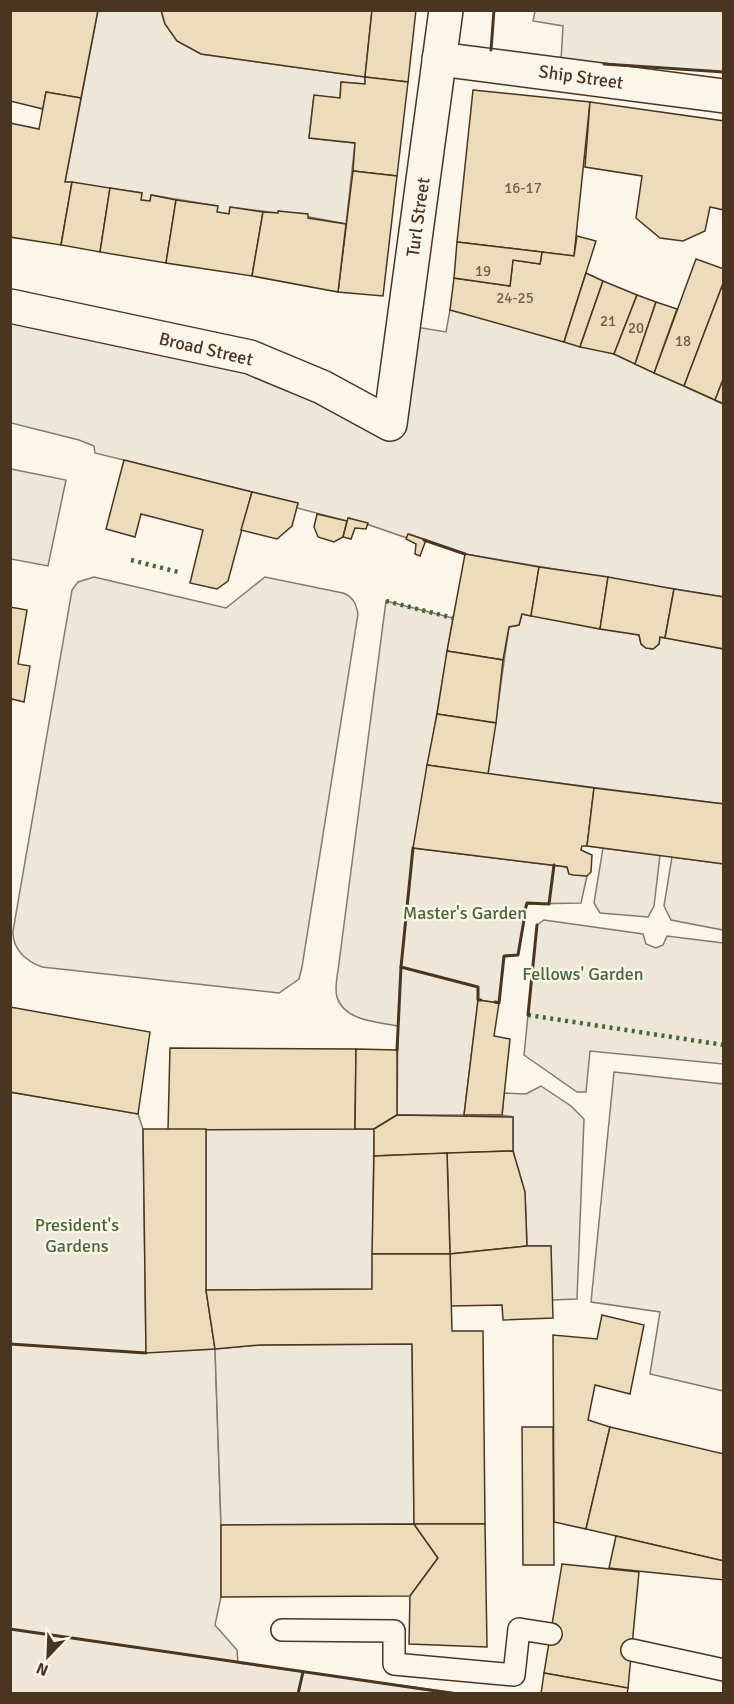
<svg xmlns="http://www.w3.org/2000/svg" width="734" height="1704" viewBox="0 0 734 1704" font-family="Signika,sans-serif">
	<rect width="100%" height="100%" fill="#fbf6e9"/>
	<!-- green -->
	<g fill="#ede6d9" stroke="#887966" stroke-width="1.5">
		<polygon points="535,11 723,11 723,72 561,61 563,26 533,21"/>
		<polygon points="11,469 66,480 48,566 11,559"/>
		<path d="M 94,577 L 226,608 L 265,577 L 343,593 C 353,597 356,603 358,614 L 302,967 L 299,979 L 279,993 L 42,967 C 26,961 12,949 13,931 L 72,590 L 78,582 Z"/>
		<path d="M 386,601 L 453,618 L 414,848 L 567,867 L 569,874 L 587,876 L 581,903 L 527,904 L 518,955 L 504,957 L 499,1003 L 478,1000 L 464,1115 L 397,1115 L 398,1026 C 378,1022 344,1021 337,997 C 334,988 338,973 339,963 Z"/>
		<polygon points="603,848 660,855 654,906 648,917 600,913 594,903"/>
		<polygon points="672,857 723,864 723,930 671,920 664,906"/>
		<polygon points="544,920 643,934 646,944 656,948 663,945 667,936 723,943 723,1064 590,1051 586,1092 577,1092 524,1055 537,925"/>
		<polygon points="614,1072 723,1084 723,1391 650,1374 660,1312 591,1302"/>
		<polygon points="541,1086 571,1106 584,1119 577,1299 552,1300 551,1246 527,1246 525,1192 513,1151 513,1117 502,1115 504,1093 526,1094"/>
		<polygon points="10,1092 138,1114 143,1129 146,1352 215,1349 221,1525 221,1597 215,1625 237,1650 238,1663 457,1693 11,1693"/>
	</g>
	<!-- parking -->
	<g fill="#ede7d9" stroke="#887966" stroke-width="1.5">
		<polygon points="98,11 161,11 165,24 177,41 201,54 365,77 365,84 341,82 340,98 314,96 309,138 355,143 346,224 279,211 278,213 230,207 229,214 217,212 217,206 152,195 150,201 141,200 142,193 65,182"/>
		<polygon points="10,306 250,357 390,424 404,325 446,332 450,310 614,354 723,404 723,597 465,554 409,534 407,538 349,518 347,521 297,508 298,503 95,453 94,446 79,440 11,423"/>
		<polygon points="522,614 639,635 641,644 646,648 653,649 659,644 660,637 723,649 723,804 488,774 509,627 519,625"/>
		<polygon points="206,1129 374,1129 372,1289 206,1290"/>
		<polygon points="412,1344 414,1524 221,1525 215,1349 260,1345"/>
	</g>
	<!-- building -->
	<g fill="#ecdcbc" stroke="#4a3520" stroke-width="1.5">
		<polygon points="10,10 98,10 81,98 46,92 43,109 10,101"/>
		<polygon points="161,10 372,10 365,77 201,54 177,41 165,24"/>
		<polygon points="372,10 416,10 408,82 365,77"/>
		<polygon points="365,77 408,82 397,176 353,171 355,143 309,138 314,95 340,98 341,82 365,84"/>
		<polygon points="473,90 590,102 574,256 457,242"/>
		<polygon points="46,92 81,98 65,182 72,182 61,245 10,237 10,123 39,129"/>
		<polygon points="590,102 724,121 724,210 710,207 705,231 683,241 660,238 636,218 642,176 585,167"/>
		<polygon points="353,171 397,176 383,296 338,292"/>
		<polygon points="72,182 110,188 100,252 61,245"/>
		<polygon points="110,188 142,193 141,200 150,201 151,195 176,200 166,263 100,252"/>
		<polygon points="176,200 218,206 217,212 229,214 230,207 263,212 252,276 166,263"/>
		<polygon points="278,211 308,214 308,218 346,224 338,292 252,276 263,212 278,213"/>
		<polygon points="577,236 596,241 564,342 450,310 454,278 510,286 513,260 540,264 542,252 574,256"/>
		<polygon points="457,242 542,252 540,264 513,260 510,286 454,278"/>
		<polygon points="696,259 724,269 724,281 684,386 654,373"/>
		<polygon points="586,273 603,281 580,347 564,342"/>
		<polygon points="603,281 637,295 614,354 580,347"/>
		<polygon points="724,281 724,377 715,400 684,386"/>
		<polygon points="637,295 656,302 635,364 614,354"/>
		<polygon points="656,302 677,309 654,373 635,364"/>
		<polygon points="724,377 724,404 715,400"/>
		<polygon points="124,460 252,492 228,581 217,589 190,583 203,530 141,514 135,537 106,529"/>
		<polygon points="252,492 298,503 292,526 277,539 241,530"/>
		<polygon points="317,514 347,521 343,537 334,542 318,537 314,527"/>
		<polygon points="348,518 368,523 366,529 355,528 351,539 343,537"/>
		<polygon points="408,534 426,540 420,556 415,554 416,544 406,539"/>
		<polygon points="465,554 539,567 531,616 522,614 519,625 509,627 503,660 447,651"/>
		<polygon points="539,567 608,577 600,629 531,616"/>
		<polygon points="608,577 674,589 665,638 660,637 659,644 653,649 646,648 641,644 639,635 600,629"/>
		<polygon points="674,589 724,597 724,649 665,638"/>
		<polygon points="10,607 27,610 18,664 30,666 24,702 12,699 10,706"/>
		<polygon points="447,651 503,660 496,723 437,714"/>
		<polygon points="437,714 496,723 488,774 427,765"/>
		<polygon points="427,765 594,788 587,846 582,846 581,850 592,855 591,872 587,876 573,875 569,874 567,867 413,848"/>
		<polygon points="594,788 724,804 724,864 587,846"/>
		<polygon points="478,1000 499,1003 494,1036 510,1039 502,1115 464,1115"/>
		<polygon points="10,1007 150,1032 138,1114 10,1092"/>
		<polygon points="170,1048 356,1049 355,1129 168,1130"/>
		<polygon points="356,1049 397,1050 397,1115 374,1129 355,1129"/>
		<polygon points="397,1115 513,1117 513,1151 374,1156 374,1129"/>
		<polygon points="143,1129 206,1129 206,1290 215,1349 146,1353"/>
		<polygon points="513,1151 525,1192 527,1246 450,1254 447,1153"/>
		<polygon points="447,1153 450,1254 372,1254 374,1156"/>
		<polygon points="527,1246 551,1246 553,1318 503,1320 502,1305 451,1306 450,1254"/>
		<polygon points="372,1254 450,1254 452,1331 483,1331 485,1524 414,1524 412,1344 260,1345 215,1349 206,1290 372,1289"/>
		<polygon points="602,1315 644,1325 630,1394 595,1385 588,1420 610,1427 586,1529 554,1522 553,1335 597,1339"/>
		<polygon points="522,1427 553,1427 554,1565 523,1565"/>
		<polygon points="610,1427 724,1454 724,1561 586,1529"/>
		<polygon points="414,1524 438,1558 410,1596 221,1597 221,1525"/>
		<polygon points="414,1524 485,1524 487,1647 409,1644 410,1596 438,1558"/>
		<polygon points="616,1536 724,1561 724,1580 609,1568"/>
		<polygon points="562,1564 639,1572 628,1688 544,1673"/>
		<polygon points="544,1673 628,1688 627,1694 541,1694"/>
	</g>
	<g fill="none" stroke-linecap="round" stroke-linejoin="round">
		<!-- service casing -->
		<g stroke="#4a3520" stroke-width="24">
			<g id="service">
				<polyline points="282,1630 394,1631 394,1664 514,1675 519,1629 551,1634"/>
				<polyline points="632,1650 724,1670"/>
			</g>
		</g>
		<!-- minor casing -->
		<g stroke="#4a3520" stroke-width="36">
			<g id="minor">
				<polyline points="439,59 724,96"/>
				<polyline points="10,306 250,357 322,387 390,424 446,10"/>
			</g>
		</g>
		<!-- service -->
		<use href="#service" stroke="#fbf6e9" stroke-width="21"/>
		<!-- minor -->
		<use href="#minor" stroke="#fbf6e9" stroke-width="33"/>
		<!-- hedge -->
		<g stroke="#436837" stroke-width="4.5" stroke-dasharray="3 4.5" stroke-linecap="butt">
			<polyline points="131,560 178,572"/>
			<polyline points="386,601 453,618"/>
			<polyline points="528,1015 724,1045"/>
		</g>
		<!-- wall -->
		<g stroke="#4a3520" stroke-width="3">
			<polyline points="491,50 494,10"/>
			<polyline points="604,64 724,72"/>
			<polyline points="424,540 465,554"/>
			<polyline points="525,910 527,903 549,904 554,865"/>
			<polyline points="401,967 478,987 478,1000 481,1000"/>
			<polyline points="495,1002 499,1003 504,956 518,955 524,920"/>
			<polyline points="528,1015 537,925"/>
			<polyline points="397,1050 401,967 413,848"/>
			<polyline points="10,1344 146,1353"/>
			<polyline points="10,1629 457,1694"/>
			<polyline points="298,1694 303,1672"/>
		</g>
	</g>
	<g text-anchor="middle" stroke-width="4.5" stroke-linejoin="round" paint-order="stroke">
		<!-- number labels -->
		<g font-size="15" fill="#725f47">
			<text x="523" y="193">16-17</text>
			<text x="483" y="276">19</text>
			<text x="515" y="303">24-25</text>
			<text x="608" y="326">21</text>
			<text x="636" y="333">20</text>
			<text x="683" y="346">18</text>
		</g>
		<!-- street labels -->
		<g font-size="18" fill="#4a3520" stroke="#fbf6e9">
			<text transform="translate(581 77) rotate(8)" y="6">Ship Street</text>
			<text transform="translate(418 217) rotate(-82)" y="6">Turl Street</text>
			<text transform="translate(206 349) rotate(13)" y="6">Broad Street</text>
		</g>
		<!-- park labels -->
		<g font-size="18" fill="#436837" stroke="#fbf6e9">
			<text x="465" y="919">Master's Garden</text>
			<text x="583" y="980">Fellows' Garden</text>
			<text x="77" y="1231">President's<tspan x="77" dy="21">Gardens</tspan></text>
		</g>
	</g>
	<!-- border -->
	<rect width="734" height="1704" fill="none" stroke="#4a3520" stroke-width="24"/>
	<!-- north arrow -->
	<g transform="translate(48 1656) rotate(203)" stroke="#fbf6e9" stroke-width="4.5" paint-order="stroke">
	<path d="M0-4.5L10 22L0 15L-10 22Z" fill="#4a3520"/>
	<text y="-9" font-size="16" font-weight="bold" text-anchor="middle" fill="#4a3520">N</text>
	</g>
</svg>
